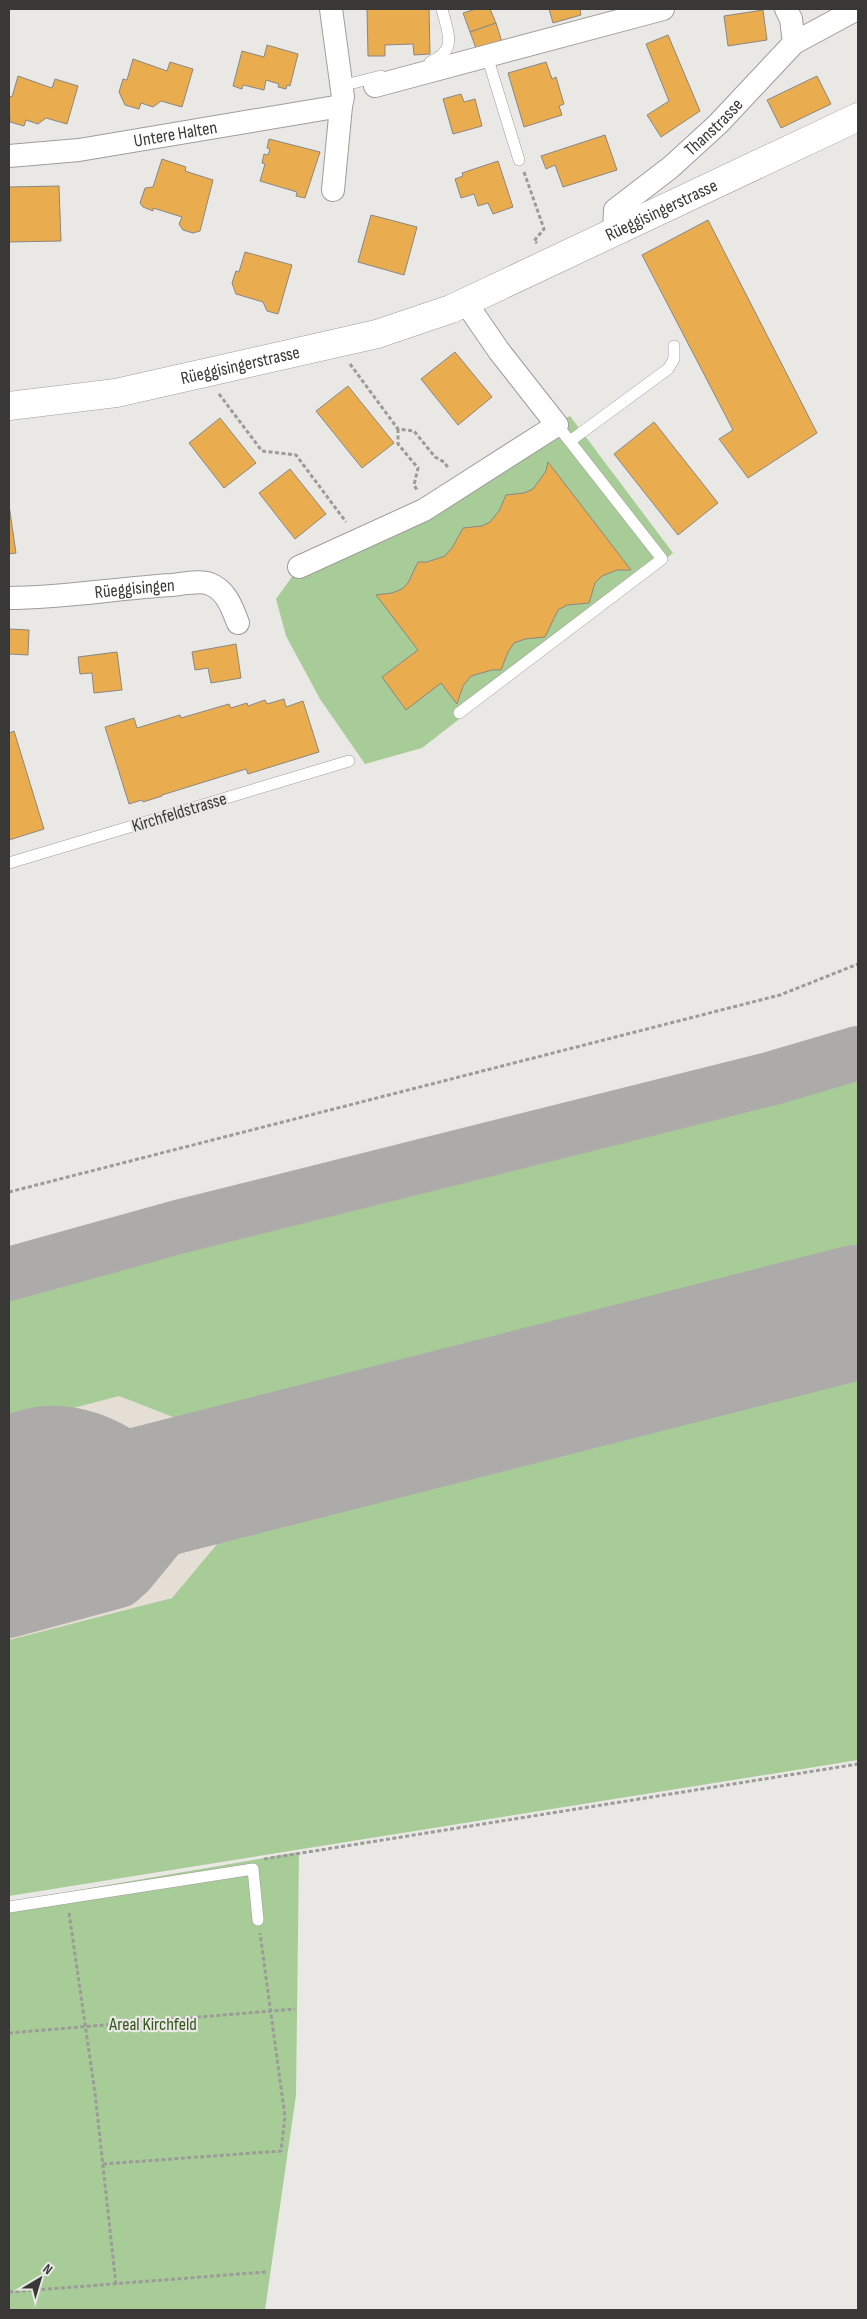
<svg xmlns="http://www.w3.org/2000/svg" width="867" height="2319" viewBox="0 0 867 2319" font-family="'Sofia Sans Condensed',sans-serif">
	<rect width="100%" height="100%" fill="#eae8e5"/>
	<!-- built -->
	<polygon fill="#e5ded4" points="858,1041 858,1376 223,1537 172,1598 9,1640 9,1254 29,1253"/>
	<!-- green -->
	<g fill="#a8cc97">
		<polygon points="570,416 673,553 422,748 365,764 320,699 286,636 276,599 299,567"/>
		<polygon points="858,1072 858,1254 191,1424 119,1396 9,1425 9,1289"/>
		<polygon points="858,1376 858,1760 9,1896 9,1640 172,1598 223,1537"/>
		<polygon points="299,1852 296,2095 265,2310 9,2310 9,1902"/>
	</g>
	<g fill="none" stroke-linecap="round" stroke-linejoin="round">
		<!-- taxiway -->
		<g stroke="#adaba9" stroke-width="54">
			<polyline points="9,1274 178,1227 773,1078 858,1053"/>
			<path d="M 9,1444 C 46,1424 88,1433 122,1455 C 142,1469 156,1486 182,1484"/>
			<polyline points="9,1504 26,1509 82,1511"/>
			<polyline points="9,1611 119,1581 129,1572 197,1489 205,1480 217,1474"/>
		</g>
		<!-- runway -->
		<polyline stroke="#adaba9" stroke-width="134" points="9,1528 858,1312"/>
	</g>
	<!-- building -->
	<g fill="#e9ad50" stroke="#898784">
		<polygon points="367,9 429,9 430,54 414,55 413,44 385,45 385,56 368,56"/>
		<polygon points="476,9 490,9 496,23 470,32 463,13"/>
		<polygon points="549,9 580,9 581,15 553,23"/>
		<polygon points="763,10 767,40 728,46 724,16"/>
		<polygon points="496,23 502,42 477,51 470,32"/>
		<polygon points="668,35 700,111 661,137 647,115 669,101 646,44"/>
		<polygon points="267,45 298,54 290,86 287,85 286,89 278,87 279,84 266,80 264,90 243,85 242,89 233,86 242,51 264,57"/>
		<polygon points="133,59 167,71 170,62 193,69 182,107 161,101 153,107 141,103 139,109 125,105 119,92 123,79 127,80"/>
		<polygon points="546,62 552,79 556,77 564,104 559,106 562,115 524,127 508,73"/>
		<polygon points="18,76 52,88 55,79 78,86 67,124 46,118 38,124 26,120 24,126 10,122 9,96 12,97"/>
		<polygon points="817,76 831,104 781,128 767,100"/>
		<polygon points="461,94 464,102 475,99 482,126 453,134 443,99"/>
		<polygon points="605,135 617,170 563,187 555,165 546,169 541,156"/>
		<polygon points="269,139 320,152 305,198 296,196 297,192 260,181 265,164 262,163 264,154 268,155 270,149 267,148"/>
		<polygon points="162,159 186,167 185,171 213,180 200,231 193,233 183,230 179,224 182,217 153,208 153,211 143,207 140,203 145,188 153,187"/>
		<polygon points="498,161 513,207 493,214 488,203 478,206 474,194 461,198 455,179 463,176 462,173"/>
		<polygon points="59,186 61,241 9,242 9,187"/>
		<polygon points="371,215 417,227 404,275 358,262"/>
		<polygon points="708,220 817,433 748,478 719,439 733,430 642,255"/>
		<polygon points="245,252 292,265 278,314 267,311 263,302 236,294 232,283 236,271 239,272"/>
		<polygon points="455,352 492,397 458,425 421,379"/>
		<polygon points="348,386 394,443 362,468 316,411"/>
		<polygon points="220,418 256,463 224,488 189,443"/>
		<polygon points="654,422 718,503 678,535 614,454"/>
		<polygon points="548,462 631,570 617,570 602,576 595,583 589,603 567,605 558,610 545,637 525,639 514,643 508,652 501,670 492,670 471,676 463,686 457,704 441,683 406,710 382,677 418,650 376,595 392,593 402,589 408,583 418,562 427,562 445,556 452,548 463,528 482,526 490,522 499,511 506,495 524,493 533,489 546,471"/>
		<polygon points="290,469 326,514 295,539 259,493"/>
		<polygon points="9,505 16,553 9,554"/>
		<polygon points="9,629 29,630 28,655 9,654"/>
		<polygon points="236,644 241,678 211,683 208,668 195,670 192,652"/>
		<polygon points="117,652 122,690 94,693 92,673 80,674 78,657"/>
		<polygon points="284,699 286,707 303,701 319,752 248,774 246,769 162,795 162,796 143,802 142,800 129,804 105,727 134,718 137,728 180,715 181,718 229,704 231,708 247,703 248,706 265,700 267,704"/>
		<polygon points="14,731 44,829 9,840 9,733"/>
	</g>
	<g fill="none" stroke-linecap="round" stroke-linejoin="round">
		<!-- lane casing -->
		<g stroke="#9f9d9a" stroke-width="12">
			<g id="lane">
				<polyline points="487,56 519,160"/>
				<path d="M 430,62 C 458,50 448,34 442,9"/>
				<polyline points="341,86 381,76"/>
				<polyline points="570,441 668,369 674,359 674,346"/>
				<polyline points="459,713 662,559 557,425"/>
				<polyline points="9,863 349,761"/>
				<polyline points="9,1907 253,1869 258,1920"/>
			</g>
		</g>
		<!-- street casing -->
		<g stroke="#9f9d9a" stroke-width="24">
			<g id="street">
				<polyline points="794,43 857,9"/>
				<polyline points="375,86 663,9"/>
				<path id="s1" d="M 9,156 L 79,150 L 341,106 L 343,97 L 331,9"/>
				<polyline points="333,190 341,106"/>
				<path id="s2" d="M 614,232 L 615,210 L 671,167 L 718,124 L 794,43 L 791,19 L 786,9"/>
				<polyline points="299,567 424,510 557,425 499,351 466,303"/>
				<path id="s3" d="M 9,598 C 64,598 118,588 172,585 C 183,584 201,580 210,584 C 227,591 232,608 238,623"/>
			</g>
		</g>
		<!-- secondary casing -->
		<g stroke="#9f9d9a" stroke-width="29">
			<g id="secondary">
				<path id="s4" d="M 9,406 L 116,393 L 377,334 L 451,309 L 858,117"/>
			</g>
		</g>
		<!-- path -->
		<g stroke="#9c9b99" stroke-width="3" stroke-dasharray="4 2.5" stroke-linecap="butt">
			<polyline points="524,172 544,229 534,241 537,243"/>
			<polyline points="350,364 398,429 414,431 435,457 444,462 449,469"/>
			<polyline points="219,394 262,451 296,455 346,522"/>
			<polyline points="398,429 398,444 418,468 414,485 417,490"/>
			<polyline points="9,1192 780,995 858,964"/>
			<polyline points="264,1859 858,1764"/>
			<polyline points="69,1913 95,2093 116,2285"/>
			<polyline points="9,2033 295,2009"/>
			<polyline points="103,2164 281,2151 285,2117 260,1933"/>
			<polyline points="9,2292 266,2272"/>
		</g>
		<!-- lane -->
		<use href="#lane" stroke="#fff" stroke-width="11"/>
		<!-- street -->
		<use href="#street" stroke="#fff" stroke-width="22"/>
		<!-- secondary -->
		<use href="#secondary" stroke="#fff" stroke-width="28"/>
	</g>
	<g text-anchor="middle" stroke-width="4.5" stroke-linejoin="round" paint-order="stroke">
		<!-- street labels -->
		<g font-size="18" fill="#393837" stroke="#eae8e5">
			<text dy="6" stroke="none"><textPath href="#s2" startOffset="151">Thanstrasse</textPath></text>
			<text dy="6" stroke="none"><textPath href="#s1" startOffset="168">Untere Halten</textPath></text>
			<text dy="6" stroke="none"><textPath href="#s4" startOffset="686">Rüeggisingerstrasse</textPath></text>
			<text dy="6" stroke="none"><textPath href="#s4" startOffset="235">Rüeggisingerstrasse</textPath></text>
			<text dy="6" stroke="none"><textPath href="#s3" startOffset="126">Rüeggisingen</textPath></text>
			<text transform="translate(179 812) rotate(-17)" y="6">Kirchfeldstrasse</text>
		</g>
		<!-- park labels -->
		<g font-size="18" fill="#32561c" stroke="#eae8e5">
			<text x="153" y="2030">Areal Kirchfeld</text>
		</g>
	</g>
	<!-- border -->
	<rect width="867" height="2319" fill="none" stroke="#393837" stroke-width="20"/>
	<!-- north arrow -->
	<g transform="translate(40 2279) rotate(38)" stroke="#eae8e5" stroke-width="4" paint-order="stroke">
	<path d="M0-4L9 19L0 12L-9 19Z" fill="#393837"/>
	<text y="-8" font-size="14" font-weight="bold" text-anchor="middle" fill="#393837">N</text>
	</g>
</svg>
